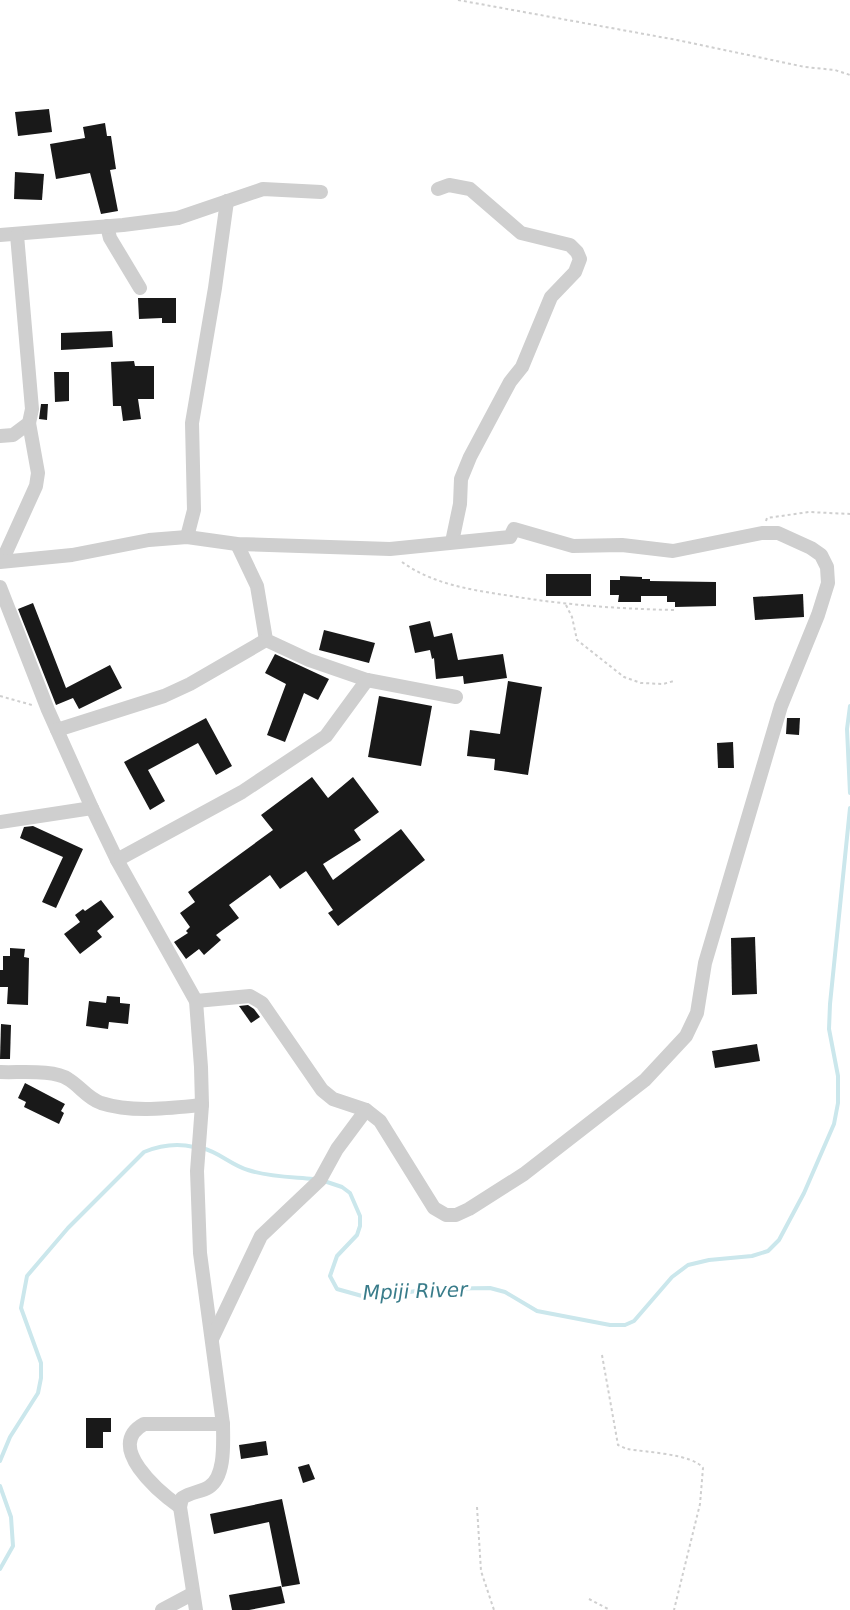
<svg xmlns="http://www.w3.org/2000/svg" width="850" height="1610" viewBox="0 0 850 1610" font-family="'DejaVu Sans',sans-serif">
	<rect width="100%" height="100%" fill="#fff"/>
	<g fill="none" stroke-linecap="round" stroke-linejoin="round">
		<!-- stream -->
		<g stroke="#cbe7ec" stroke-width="4">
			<polyline points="850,706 847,729 850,793"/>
			<path d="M 202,1148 C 219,1152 231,1165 248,1170 C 268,1177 293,1177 313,1179"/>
			<polyline points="324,1181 342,1187 350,1193 360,1216 360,1226 357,1235 337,1256 330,1276 337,1289 362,1296 394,1295 426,1289 490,1288 505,1292 537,1311 610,1325 625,1325 634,1321 672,1277 688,1265 709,1260 752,1256 768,1251 779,1240 804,1193 834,1124 838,1103 838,1076 829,1029 830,1004 850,808"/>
			<path d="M 0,1461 L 10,1437 L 38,1393 L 41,1378 L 41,1363 L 21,1308 L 27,1276 L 68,1228 L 144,1152 C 161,1145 177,1143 194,1147"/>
			<polyline points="0,1486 11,1517 13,1546 0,1569"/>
		</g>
	</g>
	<!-- building -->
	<g fill="#191919">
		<polygon points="49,109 52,132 18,136 15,112"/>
		<polygon points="105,123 107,136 111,136 116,169 110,170 118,211 101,214 90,173 56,179 50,144 85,138 83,127"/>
		<polygon points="15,172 44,174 42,200 14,199"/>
		<polygon points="138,298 176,298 176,323 162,323 162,318 139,319"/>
		<polygon points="112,331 113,347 61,350 61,333"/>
		<polygon points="134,361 135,366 154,366 154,399 138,399 141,419 123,421 121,406 113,406 111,362"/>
		<polygon points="54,372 69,372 69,401 55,402"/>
		<polygon points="41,404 48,404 47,420 39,419"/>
		<rect x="546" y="574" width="45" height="22"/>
		<polygon points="620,576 642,577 642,579 650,579 650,581 716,582 716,606 675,607 675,602 667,602 667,596 641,596 641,602 618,602 619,595 610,595 610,580 620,580"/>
		<polygon points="803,594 804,617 755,620 753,597"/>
		<polygon points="33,603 66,688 110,665 122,688 79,709 73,698 56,705 18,609"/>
		<polygon points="430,621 434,637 452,633 458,660 503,654 507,678 464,684 463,676 436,679 434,658 432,659 430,650 415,653 409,626"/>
		<polygon points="324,630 375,643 369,663 319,650"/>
		<polygon points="275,654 329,679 318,700 304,693 285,742 267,735 286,684 265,673"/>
		<polygon points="508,681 542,687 528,775 494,770 495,759 467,756 470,730 500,734"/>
		<polygon points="379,696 432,706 421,766 368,757"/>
		<polygon points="206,718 232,766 216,775 198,743 148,770 165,801 150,810 124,762"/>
		<polygon points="787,718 800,718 799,735 786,734"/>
		<polygon points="733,742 734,768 718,768 717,743"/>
		<polygon points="312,777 328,798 353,777 379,812 354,830 361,840 323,864 333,880 401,829 425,860 338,926 328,913 333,910 306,871 280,889 270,875 229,905 239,918 216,935 221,940 204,955 199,949 186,959 174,942 188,933 186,931 190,927 180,913 195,902 188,892 273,830 261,815"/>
		<polygon points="33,826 83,849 56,908 42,902 63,857 20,838 24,827"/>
		<polygon points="101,900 114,917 97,931 102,937 80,954 64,934 80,922 75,915 83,909 85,911"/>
		<polygon points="755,937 757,994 732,995 731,938"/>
		<polygon points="10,948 25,949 24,957 29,958 28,1005 7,1004 8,987 0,987 0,970 3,970 3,956 10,956"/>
		<polygon points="107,996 120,997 120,1003 130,1004 128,1024 109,1022 108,1029 86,1026 89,1001 106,1003"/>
		<polygon points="248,1005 254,1009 260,1017 251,1023 239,1006"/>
		<polygon points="1,1024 11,1025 10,1059 0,1059"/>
		<polygon points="757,1044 760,1061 715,1068 712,1051"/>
		<polygon points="25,1083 65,1104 61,1111 64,1113 59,1124 24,1107 26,1102 18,1098"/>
		<polygon points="86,1418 111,1418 111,1432 103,1432 103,1448 86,1448"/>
		<polygon points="266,1441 268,1455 241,1459 239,1445"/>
		<polygon points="309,1464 315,1479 303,1483 298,1467"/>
		<polygon points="282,1499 300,1584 282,1587 269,1522 214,1534 210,1514"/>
		<polygon points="281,1586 285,1603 249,1610 232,1610 229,1595"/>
	</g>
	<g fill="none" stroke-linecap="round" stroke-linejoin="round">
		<!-- path -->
		<g stroke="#cfcfcf" stroke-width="2" stroke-dasharray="3 3" stroke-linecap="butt">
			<polyline points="458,0 677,40 805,67 835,70 850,75"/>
			<polyline points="766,521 767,518 809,512 850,514"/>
			<path d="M 402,562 C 434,585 473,590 511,596 C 566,605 619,609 675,610"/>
			<polyline points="566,605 572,617 577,640 624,677 641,683 663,684 674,681"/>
			<polyline points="0,696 32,705"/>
			<path d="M 602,1355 L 618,1445 L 627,1449 C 645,1452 693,1454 703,1468 L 700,1504 L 674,1610"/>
			<polyline points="477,1507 481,1571 494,1610"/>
			<polyline points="589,1599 610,1610"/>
		</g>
		<!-- minor -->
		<g stroke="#cfcfcf" stroke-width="14">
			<polyline points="438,189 449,185 470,189 521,233 570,245 577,252 580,259 575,272 551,297 522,367 510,382 470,457 461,479 460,504 452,542"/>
			<polyline points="107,226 110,238 140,288"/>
			<polyline points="0,235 123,225 178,218 263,189 321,192"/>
			<polyline points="0,436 13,435 29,423 32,409 17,235"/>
			<polyline points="187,537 194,510 192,423 215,288 227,201"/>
			<polyline points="237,544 257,586 266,640 309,660 367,680 456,697"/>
			<polyline points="2,561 36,486 38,473 29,423"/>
			<polyline points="0,562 72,555 149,540 187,537 237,544 390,549 510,537 514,529 573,546 622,545 673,551 762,533 778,533 811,548 821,555 827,567 828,583 818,615 781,706 705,963 697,1013 686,1036 645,1080 524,1174 469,1209 456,1215 446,1215 434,1208 380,1121 366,1110 333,1099 322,1090 262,1003 250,996 196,1001"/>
			<path d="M 0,587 L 48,710 L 92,808 L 117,860 L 196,1001 L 201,1067 L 202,1105 L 197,1171 L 200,1253 L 223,1424 C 223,1441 226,1476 209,1487 C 201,1492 191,1492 182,1498 L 180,1507 L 196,1610"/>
			<polyline points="57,730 164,696 190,684 266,640"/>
			<polyline points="0,822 92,808"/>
			<polyline points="117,860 242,792 326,736 367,680"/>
			<path d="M 0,1072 C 18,1073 54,1069 68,1079 C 80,1086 87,1098 101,1103 C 132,1113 170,1108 202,1105"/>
			<polyline points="212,1339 261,1236 320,1180 337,1149 366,1110"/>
			<path d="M 180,1507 C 159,1492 104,1446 144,1424 L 223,1424"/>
			<polyline points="162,1610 192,1594"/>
		</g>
	</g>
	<g text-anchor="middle" stroke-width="6" stroke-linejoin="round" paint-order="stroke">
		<!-- water labels -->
		<g font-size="20" font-style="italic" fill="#397c8a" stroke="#fff">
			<text transform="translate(415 1291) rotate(-2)" y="7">Mpiji River</text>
		</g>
	</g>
</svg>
